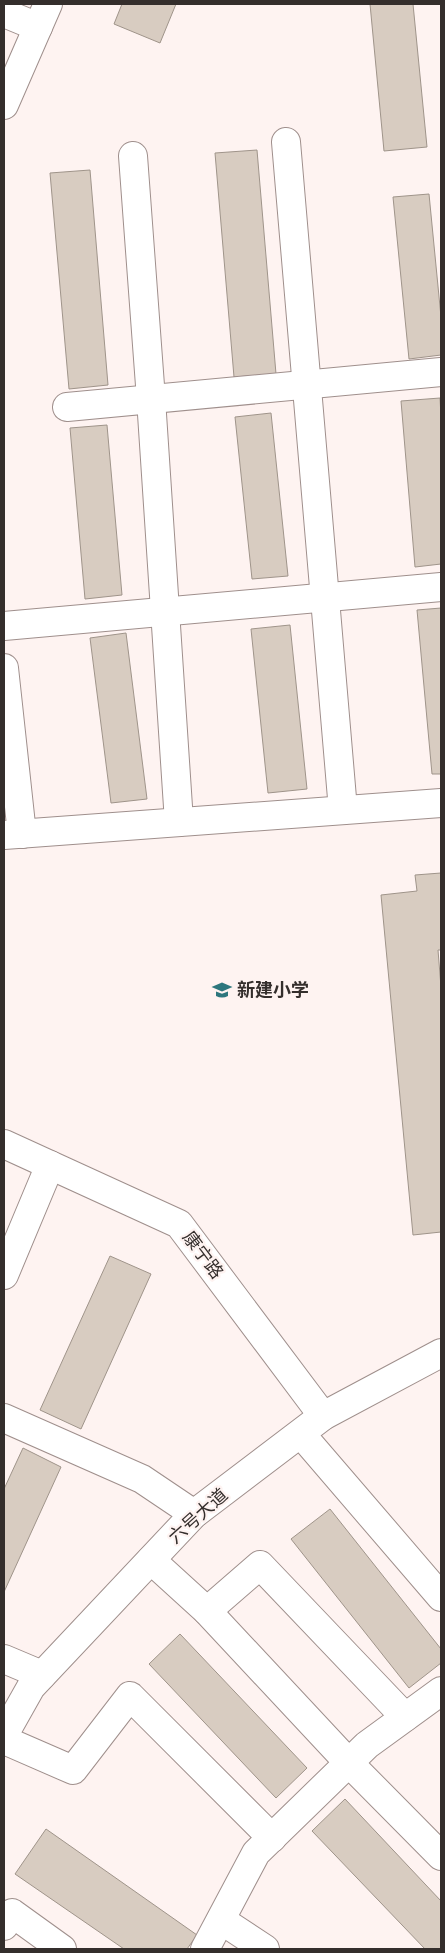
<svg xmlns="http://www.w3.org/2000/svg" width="445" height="1953" viewBox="0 0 445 1953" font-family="'IBM Plex Sans','Noto Sans SC',sans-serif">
	<rect width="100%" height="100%" fill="#fef3f1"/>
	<!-- building -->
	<g fill="#d8ccc1" stroke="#9f948a">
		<polygon points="122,4 176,4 160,43 114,24"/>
		<polygon points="370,4 413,4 427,147 384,151"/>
		<polygon points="257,150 276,374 234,377 215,153"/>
		<polygon points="90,170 108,385 69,389 50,173"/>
		<polygon points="429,194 441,317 441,355 409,359 393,197"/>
		<polygon points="440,398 441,417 441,564 415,567 401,401"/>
		<polygon points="271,413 288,576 252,579 235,417"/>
		<polygon points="107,425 122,595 85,599 70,428"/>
		<polygon points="441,608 441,774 432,774 417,610"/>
		<polygon points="290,625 307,789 268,793 251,629"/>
		<polygon points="126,633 147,799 111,803 90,638"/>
		<polygon points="441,873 441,950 438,950 441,987 441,1232 413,1235 381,895 417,891 415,875"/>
		<polygon points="110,1256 151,1274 81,1429 40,1410"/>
		<polygon points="23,1448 61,1467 4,1592 4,1489"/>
		<polygon points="330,1509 441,1649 441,1663 409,1688 291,1539"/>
		<polygon points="180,1634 307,1768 276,1798 149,1664"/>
		<polygon points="345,1799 441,1901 441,1949 425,1949 312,1831"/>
		<polygon points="46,1829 197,1935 187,1949 124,1949 15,1874"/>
	</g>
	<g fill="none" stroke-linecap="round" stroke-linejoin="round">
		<!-- minor casing -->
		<g stroke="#9f8f8c" stroke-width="30">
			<g id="minor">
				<polyline points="4,13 38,27"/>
				<polyline points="4,105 48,4"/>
				<polyline points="286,142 343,810"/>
				<polyline points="133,156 151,399 179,822"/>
				<polyline points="67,407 441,372"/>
				<polyline points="4,626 441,587"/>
				<polyline points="4,668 22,834"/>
				<polyline points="4,835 441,803"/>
				<polyline points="4,1144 179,1224 323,1416"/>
				<polyline points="4,1275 50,1165"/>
				<polyline points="4,1418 142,1479 194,1514"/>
				<polyline points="301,1434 441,1597"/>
				<polyline points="151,1560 207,1611 260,1565 405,1717"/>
				<polyline points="207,1611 349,1763 441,1856"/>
				<polyline points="4,1659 42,1675"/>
				<polyline points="4,1735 31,1687 194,1514 323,1416 441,1353"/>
				<polyline points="4,1740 73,1770 130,1696 272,1838"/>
				<polyline points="221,1920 265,1949"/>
				<polyline points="4,1926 12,1913 62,1949"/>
				<polyline points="205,1949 256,1853 367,1745 441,1691"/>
			</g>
		</g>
		<!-- minor -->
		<use href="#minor" stroke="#fff" stroke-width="28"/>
	</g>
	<!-- icons -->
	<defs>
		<g id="school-bare" transform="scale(1.5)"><path d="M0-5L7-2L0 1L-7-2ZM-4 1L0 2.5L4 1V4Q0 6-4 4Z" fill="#2d767d" stroke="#fef3f1" stroke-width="2.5" paint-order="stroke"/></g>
	</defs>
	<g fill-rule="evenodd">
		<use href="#school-bare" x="222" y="990"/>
	</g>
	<g text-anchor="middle" stroke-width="4.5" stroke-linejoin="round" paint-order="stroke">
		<!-- poi labels -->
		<g font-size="18" font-weight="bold" fill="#342e2c" stroke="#fef3f1" text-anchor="start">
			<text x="237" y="996">新建小学</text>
		</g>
		<!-- street labels -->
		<g font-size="18" fill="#342e2c" stroke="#fef3f1">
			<text transform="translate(203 1255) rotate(53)" y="6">康宁路</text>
			<text transform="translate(198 1516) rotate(-42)" y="6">六号大道</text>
		</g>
	</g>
	<!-- border -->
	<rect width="445" height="1953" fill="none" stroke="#342e2c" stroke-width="10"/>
</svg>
